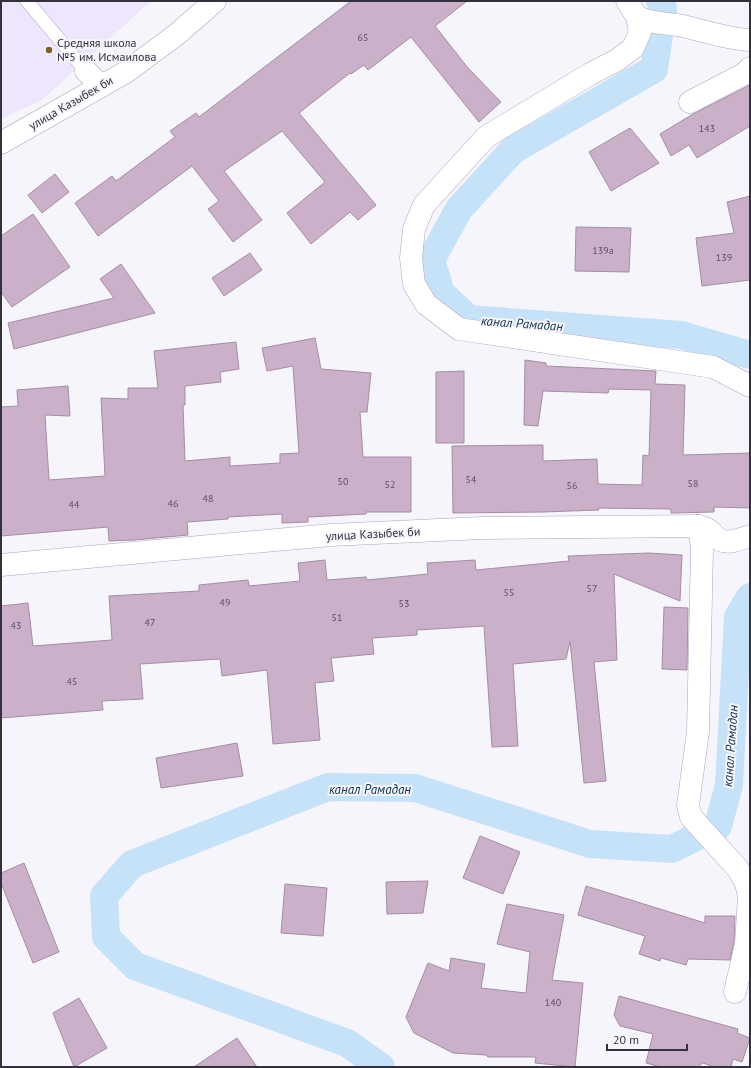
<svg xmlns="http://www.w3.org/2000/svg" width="751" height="1068" viewBox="0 0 751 1068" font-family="'PT Sans',sans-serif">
	<rect width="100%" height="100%" fill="#f7f5fc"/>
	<!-- built -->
	<polygon fill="#ede6fd" points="1,1 151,1 42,100 1,119"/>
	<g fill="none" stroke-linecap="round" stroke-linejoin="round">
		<!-- canal -->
		<g stroke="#c6e2f9" stroke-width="28">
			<polyline points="660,1 663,9 654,69 513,150 459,209 431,260 441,293 469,319 681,335 750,355"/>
			<polyline points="381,1067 347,1043 135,966 106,937 104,896 132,864 328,787 415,788 590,844 672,849 718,826 729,785 738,617 750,597"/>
		</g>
	</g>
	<!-- building -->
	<g fill="#cab1c9" stroke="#a58ca3">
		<polygon points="351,1 467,1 435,26 468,68 501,102 479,122 411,37 368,70 364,65 351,74 350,73 299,113 376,205 358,220 350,212 311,244 287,213 325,182 282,131 224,171 262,220 233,242 208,209 219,201 192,166 98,236 75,203 112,176 116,181 175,137 170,131 196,113 199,117"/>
		<polygon points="750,85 750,126 697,158 689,145 671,156 660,134 693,114"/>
		<polygon points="630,128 659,163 611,191 589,152"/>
		<polygon points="55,174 69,192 42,213 28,195"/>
		<polygon points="750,196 750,280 702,286 696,238 734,233 727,202"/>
		<polygon points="33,214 70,267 12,307 1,292 1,236"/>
		<polygon points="576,227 631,228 629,272 575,271"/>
		<polygon points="250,253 262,270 224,296 212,278"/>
		<polygon points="121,264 155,313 14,349 8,323 114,298 100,279"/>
		<polygon points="315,338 321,369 371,373 367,412 360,412 363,457 411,457 411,512 366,512 366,514 308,517 308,522 282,523 282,514 228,517 228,519 187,522 188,535 134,540 109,541 108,527 1,536 1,407 18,406 17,390 68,386 70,416 45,415 49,480 105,476 101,398 128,399 128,388 158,388 154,351 236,342 239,369 220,372 221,382 185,386 185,405 183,405 185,461 230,457 230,466 280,463 280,454 299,453 293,366 267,371 262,348"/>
		<polygon points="525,360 546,363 546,366 656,371 655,384 685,385 683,455 750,453 750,508 714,507 714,512 671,513 671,509 598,508 599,510 543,512 453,513 452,446 543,445 543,461 597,459 598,484 642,485 643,455 649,456 651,390 609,389 608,393 543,391 538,426 524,425"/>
		<polygon points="464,371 464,443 436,443 436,372"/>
		<polygon points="648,553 682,555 680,601 614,574 617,660 594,662 606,781 584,783 570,641 566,659 513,664 518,746 492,747 484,626 417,630 417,635 372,638 374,654 331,658 334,681 315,683 320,740 273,744 267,670 222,676 220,659 140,664 143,699 102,701 103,710 1,718 1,606 28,603 33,646 112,640 109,596 199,591 199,585 248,580 249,586 300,581 298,563 325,560 327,580 366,577 367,580 428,574 427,563 475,560 476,570 569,561 568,556"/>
		<polygon points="664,607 688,608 687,670 662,669"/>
		<polygon points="237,743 243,776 161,788 156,758"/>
		<polygon points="480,836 520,852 503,894 463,878"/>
		<polygon points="24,863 59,952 33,963 1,883 1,873"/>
		<polygon points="428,881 423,913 387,914 386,882"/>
		<polygon points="285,884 327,888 323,936 281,933"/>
		<polygon points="586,886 705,923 705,916 735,916 734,942 730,960 688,959 686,965 661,958 660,961 639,954 645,936 578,915"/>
		<polygon points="507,904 564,915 552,980 583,983 575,1067 535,1063 536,1057 488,1057 486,1055 453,1053 414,1033 406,1017 428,963 449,971 451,958 485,964 481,988 526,993 530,952 497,944"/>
		<polygon points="619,996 738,1029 737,1033 750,1038 742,1062 733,1059 731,1067 714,1067 703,1063 697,1067 661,1067 646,1063 653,1034 620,1026 614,1015"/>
		<polygon points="79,998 107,1048 74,1067 53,1013"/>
		<polygon points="237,1038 257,1067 194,1067"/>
	</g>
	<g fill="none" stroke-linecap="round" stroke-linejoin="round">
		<!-- service casing -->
		<g stroke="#ada3c1" stroke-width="14">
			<polyline id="service" points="27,1 86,71"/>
		</g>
		<!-- minor casing -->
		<g stroke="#ada3c1" stroke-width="23">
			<g id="minor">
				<polyline points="627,1 637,17 640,32 633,48 617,60 590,74 486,137 424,205 414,229 411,258 414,284 426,304 459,329 713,367 750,386"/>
				<path d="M 637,17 C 652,24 667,23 683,26 C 705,31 727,39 750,40"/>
				<polyline points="86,71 101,86"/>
				<polyline points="690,102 744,74 750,68"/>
				<polyline points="1,143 126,72 176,35 215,1"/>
				<polyline points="699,526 702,548 698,732 688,805 691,817 738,869 746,883 749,897 746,944 735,992"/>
				<path d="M 1,565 L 331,535 L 482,528 L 699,526 C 712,530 708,530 717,538 C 726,546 740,539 750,536"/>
			</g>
		</g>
		<!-- service -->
		<use href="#service" stroke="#fff" stroke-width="13"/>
		<!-- minor -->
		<use href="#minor" stroke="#fff" stroke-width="22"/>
	</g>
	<!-- markers -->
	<circle fill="#7b6233" stroke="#f7f5fc" stroke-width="1.5" cx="49" cy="50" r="4"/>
	<g text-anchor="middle" stroke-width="4" stroke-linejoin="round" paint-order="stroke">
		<!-- number labels -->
		<g font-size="10" fill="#5a5060">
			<text x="363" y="41">65</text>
			<text x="707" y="132">143</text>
			<text x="603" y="254">139а</text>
			<text x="724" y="261">139</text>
			<text x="471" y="483">54</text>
			<text x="343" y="485">50</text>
			<text x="693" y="487">58</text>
			<text x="390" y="488">52</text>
			<text x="572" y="489">56</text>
			<text x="208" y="502">48</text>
			<text x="173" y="507">46</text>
			<text x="74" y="508">44</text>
			<text x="592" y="592">57</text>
			<text x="509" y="596">55</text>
			<text x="225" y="606">49</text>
			<text x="404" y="607">53</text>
			<text x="337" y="621">51</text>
			<text x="150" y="626">47</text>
			<text x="16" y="629">43</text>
			<text x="72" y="685">45</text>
			<text x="553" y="1006">140</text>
		</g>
		<!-- poi labels -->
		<g font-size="12" fill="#34303d" stroke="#f7f5fc" text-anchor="start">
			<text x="57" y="47">Средняя школа<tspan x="57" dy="14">№5 им. Исмаилова</tspan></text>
		</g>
		<!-- street labels -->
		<g font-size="12" fill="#34303d" stroke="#f7f5fc">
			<text transform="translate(71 103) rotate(-30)" y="4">улица Казыбек би</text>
			<text transform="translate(373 534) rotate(-3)" y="4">улица Казыбек би</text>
		</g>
		<!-- water labels -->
		<g font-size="13" font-style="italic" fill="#0b314b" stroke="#f7f5fc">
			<text transform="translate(522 323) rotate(4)" y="5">канал Рамадан</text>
			<text transform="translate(730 746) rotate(-86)" y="5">канал Рамадан</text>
			<text x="370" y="794">канал Рамадан</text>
		</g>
	</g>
	<!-- border -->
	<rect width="751" height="1068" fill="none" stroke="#34303d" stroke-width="4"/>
	<!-- scale -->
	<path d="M607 1044v6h80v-6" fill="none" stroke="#34303d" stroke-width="2"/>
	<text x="613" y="1044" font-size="12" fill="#34303d" stroke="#f7f5fc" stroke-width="3" paint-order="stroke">20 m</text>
</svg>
